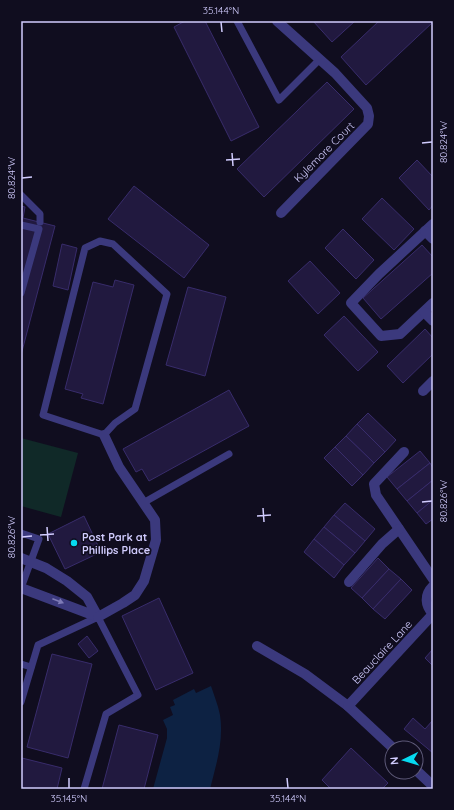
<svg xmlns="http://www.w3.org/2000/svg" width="454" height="810" viewBox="0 0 454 810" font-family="Quicksand,sans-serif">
	<rect width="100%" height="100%" fill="#100d1f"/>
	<!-- green -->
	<polygon fill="#102928" points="21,438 78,453 61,517 21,506"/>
	<!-- water -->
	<path fill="#0d2243" d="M 211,686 C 214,695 218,705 220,715 C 224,741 216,765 210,789 L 153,789 L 167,738 L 167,729 L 163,720 L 173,715 L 170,707 L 175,705 L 173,700 L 194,689 L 196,693 Z"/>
	<!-- building -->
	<g fill="#21193f" stroke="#382c6b">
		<polygon points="185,21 205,21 259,127 231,141 174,27"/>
		<polygon points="313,21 355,21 332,42"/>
		<polygon points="379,21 433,21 433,22 366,85 341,57"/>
		<polygon points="327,82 354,109 264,197 237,169"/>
		<polygon points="417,160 433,177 433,205 429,210 399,178"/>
		<polygon points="134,186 209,245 184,278 108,219"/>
		<polygon points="382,198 414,229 394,250 362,219"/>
		<polygon points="21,206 25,207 23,218 55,226 21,355"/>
		<polygon points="343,229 374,260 356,279 325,248"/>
		<polygon points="62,244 77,248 68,290 53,286"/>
		<polygon points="422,245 433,257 433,273 381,319 363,298"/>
		<polygon points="310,261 340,293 318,314 288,281"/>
		<polygon points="115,280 134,285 103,404 81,398 83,394 65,389 93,282 113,287"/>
		<polygon points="188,287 226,297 205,376 166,365"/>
		<polygon points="344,316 378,352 358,371 324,335"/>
		<polygon points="425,329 433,338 433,354 403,383 387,366"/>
		<polygon points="229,390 249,426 149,481 142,469 136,472 123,449"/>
		<polygon points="368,413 396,440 385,452 357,424"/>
		<polygon points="357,424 385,452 374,463 346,436"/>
		<polygon points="346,436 374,463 363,475 335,447"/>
		<polygon points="335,447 363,475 352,486 324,458"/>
		<polygon points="420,451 430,463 397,489 387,477"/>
		<polygon points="430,463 433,468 433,480 407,501 397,489"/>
		<polygon points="433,480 433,500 417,513 407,501"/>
		<polygon points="433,500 433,519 426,524 417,513"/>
		<polygon points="345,503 375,529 365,541 334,515"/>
		<polygon points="334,515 365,541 355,553 324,527"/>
		<polygon points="84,516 101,552 65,569 48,534"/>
		<polygon points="324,527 355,553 344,565 314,539"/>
		<polygon points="314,539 344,565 334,578 304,552"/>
		<polygon points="378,558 389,569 362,598 351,588"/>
		<polygon points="389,569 401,579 373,609 362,598"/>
		<polygon points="401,579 412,590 385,619 373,609"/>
		<polygon points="159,598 193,673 156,690 122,616"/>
		<polygon points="87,636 98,651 89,658 78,644"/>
		<polygon points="433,649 433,666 425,658"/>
		<polygon points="52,654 92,664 68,758 27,747"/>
		<polygon points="413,718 425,729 433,720 433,753 404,729"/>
		<polygon points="119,725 158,735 144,789 102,789"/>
		<polygon points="351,748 388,783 382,789 331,789 322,780"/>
		<polygon points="22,758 62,768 57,789 21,789"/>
	</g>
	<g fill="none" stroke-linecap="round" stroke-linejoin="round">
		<!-- lane -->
		<g stroke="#3b397d" stroke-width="7">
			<polyline points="237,21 279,100 320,59"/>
			<polyline points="21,195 40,214 40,222"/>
			<polyline points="21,225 39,229 21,293"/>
			<polygon points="100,241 113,244 167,294 135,409 115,423 104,435 43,415 85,248"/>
			<polyline points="143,503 229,454"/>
			<polyline points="21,533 39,539 21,588"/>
			<polyline points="21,664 31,667"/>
			<polyline points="21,702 38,645 98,617 138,695 106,714 84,789"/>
		</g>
		<!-- street -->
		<g stroke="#3b397d" stroke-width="10">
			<polyline points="277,21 335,73 367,108 369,116 368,124 281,213"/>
			<polyline points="433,224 379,274 351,303 381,336 400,334 433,303"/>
			<polyline points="425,231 433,239"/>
			<polyline points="424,312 433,321"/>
			<polyline points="423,391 433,381"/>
			<polyline points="404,452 374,484 376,495 433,579"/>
			<polyline points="21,558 46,568 67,581 87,597 98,617 21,588"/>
			<polyline points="349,582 382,544 399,529"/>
			<path d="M 433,586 C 424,595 425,605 433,614"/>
			<polyline points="98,617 123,603 135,595 144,581 156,540 155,520 119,467 104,435"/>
			<polyline points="257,646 305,674 348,706 393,748"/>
			<polyline points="348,706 433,614"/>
			<polyline points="416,770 433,786"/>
		</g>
	</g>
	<!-- one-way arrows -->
	<defs><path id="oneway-solid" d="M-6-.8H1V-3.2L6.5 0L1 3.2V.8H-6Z"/></defs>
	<use fill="#7e7bb7" href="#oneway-solid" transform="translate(58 601) rotate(21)"/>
	<!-- ticks -->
	<path fill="none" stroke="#d1ccfe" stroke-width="1.5" d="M 221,22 L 222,32M 422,143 L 432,142M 232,153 L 233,166M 226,160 L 240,159M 22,178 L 32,177M 422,502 L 432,501M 263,508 L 264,522M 257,516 L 271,515M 47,527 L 48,541M 40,535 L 54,534M 22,537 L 32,536M 69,778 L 69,788M 287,778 L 288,788"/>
	<!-- markers -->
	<circle fill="#06daf0" stroke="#100d1f" stroke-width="1.5" cx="74" cy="543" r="4"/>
	<g text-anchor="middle" stroke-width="3.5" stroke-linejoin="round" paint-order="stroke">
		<!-- street labels -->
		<g font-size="11" fill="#d1ccfe" stroke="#100d1f">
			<text transform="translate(324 152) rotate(-45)" y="4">Kylemore Court</text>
			<text transform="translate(382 652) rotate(-47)" y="4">Beauclaire Lane</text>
		</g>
		<!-- poi labels -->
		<g font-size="11" font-weight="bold" fill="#d1ccfe" stroke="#100d1f" text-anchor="start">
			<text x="82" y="541">Post Park at<tspan x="82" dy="13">Phillips Place</tspan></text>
		</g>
	</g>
	<!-- border -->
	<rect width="454" height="810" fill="none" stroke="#100d1f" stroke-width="44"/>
	<!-- north arrow -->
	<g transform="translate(404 760) rotate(265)"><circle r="19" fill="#100d1f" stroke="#5d5978"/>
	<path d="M0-3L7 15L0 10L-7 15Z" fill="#06daf0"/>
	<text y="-6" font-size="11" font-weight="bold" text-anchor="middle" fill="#d1ccfe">N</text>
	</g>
	<rect x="22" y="22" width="410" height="766" fill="none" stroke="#d1ccfe" stroke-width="1.5"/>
	<g font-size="10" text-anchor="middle" fill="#d1ccfe">
		<text x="221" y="14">35.144°N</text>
		<text transform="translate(443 142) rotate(-90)" y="4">80.824°W</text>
		<text transform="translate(11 178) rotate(-90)" y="4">80.824°W</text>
		<text transform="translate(443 501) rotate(-90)" y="4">80.826°W</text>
		<text transform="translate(11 537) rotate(-90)" y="4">80.826°W</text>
		<text x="69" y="802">35.145°N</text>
		<text x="288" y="802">35.144°N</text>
	</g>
</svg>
